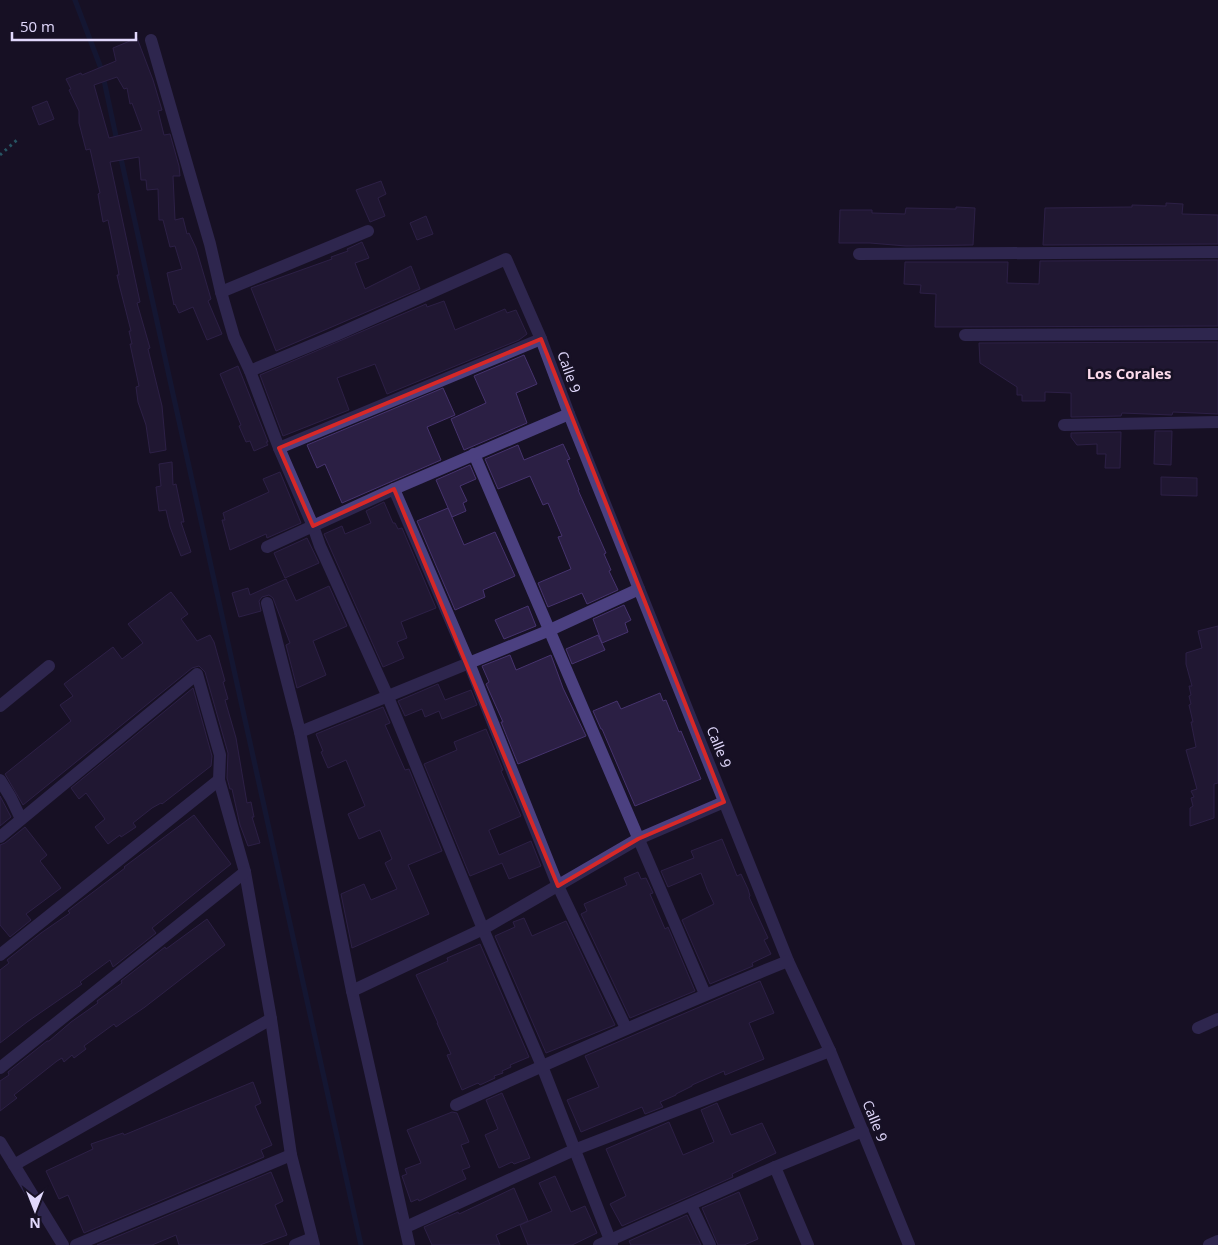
<svg xmlns="http://www.w3.org/2000/svg" width="1218" height="1245" viewBox="0 0 1218 1245" font-family="'Open Sans',sans-serif">
	<rect width="100%" height="100%" fill="#171125"/>
	<g fill="none" stroke-linecap="round" stroke-linejoin="round">
		<!-- stream -->
		<g stroke="#111e44" stroke-width="5">
			<polyline points="75,0 102,71 117,141"/>
			<polyline points="120,154 361,1245"/>
		</g>
	</g>
	<!-- building -->
	<g fill="#2b1f44" stroke="#46336e" fill-rule="evenodd">
		<path d="M 137,38 L 153,80 L 162,110 L 158,111 L 164,135 L 170,134 L 179,166 L 180,176 L 173,176 L 175,220 L 183,218 L 187,234 L 189,233 L 196,248 L 211,299 L 208,301 L 222,334 L 207,340 L 193,307 L 179,313 L 175,304 L 174,305 L 167,273 L 182,269 L 175,246 L 170,247 L 163,220 L 159,220 L 158,189 L 147,190 L 146,180 L 141,180 L 139,157 L 110,162 L 140,302 L 137,303 L 150,348 L 148,349 L 162,406 L 166,450 L 150,453 L 146,425 L 138,402 L 136,387 L 139,386 L 130,344 L 132,344 L 129,331 L 131,331 L 120,288 L 117,275 L 119,275 L 118,269 L 108,220 L 103,222 L 98,194 L 100,193 L 90,149 L 86,150 L 79,123 L 79,111 L 69,90 L 71,89 L 66,79 L 81,73 L 82,75 L 116,61 L 113,48 ZM 117,77 L 124,89 L 127,88 L 130,104 L 132,103 L 142,130 L 109,138 L 94,85 Z"/>
		<polygon points="47,101 54,119 39,125 32,107"/>
		<polygon points="381,181 386,194 378,198 385,216 370,222 356,190"/>
		<polygon points="1166,203 1183,204 1182,214 1218,215 1218,244 1043,245 1045,208 1132,207 1132,205 1166,206"/>
		<polygon points="956,207 975,208 973,245 906,246 870,243 839,243 840,210 872,210 872,213 905,214 906,208 956,209"/>
		<polygon points="426,216 433,234 417,240 410,223"/>
		<polygon points="362,242 369,258 355,263 365,289 411,266 420,289 276,351 251,288 332,259 331,257 348,251 347,249"/>
		<polygon points="1218,260 1218,326 935,327 936,294 920,293 921,285 904,284 905,262 1008,262 1007,283 1039,284 1040,261"/>
		<polygon points="444,301 455,330 505,309 507,313 516,310 527,334 519,340 387,394 375,364 337,378 349,410 283,436 260,375 426,304 427,307"/>
		<polygon points="1218,342 1218,414 1173,412 1172,415 1122,413 1121,416 1071,417 1071,393 1045,392 1045,401 1022,401 1022,395 1017,395 1017,387 980,363 979,343"/>
		<polygon points="524,355 537,384 516,393 527,423 464,450 451,419 486,403 474,376"/>
		<polygon points="238,366 268,442 266,442 268,445 254,451 250,441 246,442 239,426 241,425 220,374"/>
		<polygon points="443,388 455,415 427,427 441,460 342,503 325,464 317,468 307,445"/>
		<polygon points="1155,431 1172,431 1171,465 1154,464"/>
		<polygon points="1121,432 1120,468 1105,468 1106,454 1097,454 1097,444 1077,445 1071,437 1071,433"/>
		<polygon points="563,444 570,459 567,460 579,490 578,490 606,553 604,554 611,570 609,571 618,590 587,604 582,593 548,607 538,583 571,569 558,537 562,536 548,503 543,505 530,476 498,489 485,459 518,445 524,460"/>
		<polygon points="172,462 173,485 176,484 184,522 181,522 191,552 181,556 170,527 166,510 159,511 156,487 161,486 159,464"/>
		<polygon points="470,465 476,479 460,486 467,501 463,503 466,511 452,517 436,480"/>
		<polygon points="280,472 301,523 267,538 266,534 230,550 222,520 225,520 223,513 269,492 263,479"/>
		<polygon points="1161,477 1197,478 1197,496 1161,495"/>
		<polygon points="384,502 393,523 395,523 398,529 402,528 436,608 401,622 407,638 397,642 404,658 383,667 324,534 342,526 345,534 371,523 366,511"/>
		<polygon points="448,508 464,545 495,532 515,576 483,590 485,597 455,610 417,521"/>
		<polygon points="307,538 319,563 285,578 274,553"/>
		<polygon points="286,579 296,601 329,586 347,626 313,641 326,675 297,688 286,645 290,643 273,598 269,595 262,597 259,601 261,611 239,617 232,593 248,588 250,595"/>
		<polygon points="171,592 188,614 181,619 197,641 210,635 214,642 225,681 223,682 228,699 225,700 236,738 247,803 251,802 254,817 252,817 260,843 248,846 240,825 232,789 230,789 227,778 228,753 205,672 199,666 192,668 23,805 5,774 71,721 60,705 73,696 64,684 113,647 122,659 143,643 128,624"/>
		<polygon points="624,605 631,620 625,623 628,632 602,643 593,619"/>
		<polygon points="528,606 536,626 504,639 495,620"/>
		<polygon points="1218,626 1218,783 1214,784 1214,818 1190,826 1190,808 1193,806 1191,798 1194,797 1191,791 1197,789 1186,750 1196,747 1191,722 1193,722 1189,705 1191,704 1189,696 1191,695 1189,686 1192,686 1186,664 1186,653 1202,648 1198,631"/>
		<polygon points="598,635 605,650 572,664 566,649"/>
		<polygon points="510,655 516,670 551,655 563,688 586,736 518,764 501,722 503,722 486,684 489,682 482,666"/>
		<polygon points="438,684 445,700 471,690 477,705 442,719 439,711 425,717 422,709 405,716 398,701"/>
		<polygon points="193,688 212,756 211,766 162,804 161,803 152,808 133,823 136,827 121,837 120,835 108,844 95,827 105,819 86,793 79,799 71,788"/>
		<polygon points="660,693 663,701 666,700 679,732 681,731 701,779 635,806 602,729 601,729 593,711 617,701 621,709"/>
		<polygon points="383,707 390,723 385,725 405,770 409,769 442,851 408,865 429,914 352,948 341,894 364,884 371,900 397,889 385,863 392,859 380,830 359,839 348,814 365,806 346,760 328,768 321,752 323,751 316,734"/>
		<polygon points="486,729 503,770 501,771 521,816 489,830 489,831 499,855 531,841 541,866 509,879 502,863 470,876 424,764 457,750 454,742"/>
		<polygon points="0,796 11,817 0,826"/>
		<polygon points="194,815 231,864 152,928 156,933 113,967 110,960 80,982 82,984 27,1022 0,1043 0,970 9,963 7,960 41,933 70,913 68,911 125,868 124,867"/>
		<polygon points="25,827 47,855 40,861 61,888 26,914 31,920 10,937 0,925 0,845 5,843"/>
		<polygon points="722,839 737,876 741,874 748,889 750,896 749,897 768,938 764,940 771,954 752,963 753,966 710,984 682,920 714,904 707,889 701,873 668,887 661,871 694,858 691,851"/>
		<polygon points="638,872 641,879 646,878 653,893 650,894 665,929 668,927 695,991 630,1018 581,914 587,911 584,904 627,885 624,878"/>
		<polygon points="524,918 532,936 566,921 615,1025 546,1053 495,936 515,927 513,922"/>
		<polygon points="207,919 225,945 145,1007 116,1027 114,1024 84,1046 86,1049 74,1058 72,1055 64,1062 62,1058 57,1061 14,1095 17,1098 0,1111 0,1081 9,1075 8,1072 47,1041 49,1041 71,1022 98,1003 97,1001 122,983 121,981 165,947 166,949"/>
		<polygon points="480,944 529,1057 510,1065 511,1067 502,1071 503,1073 494,1076 495,1078 480,1085 478,1083 462,1090 447,1055 451,1054 437,1023 438,1023 416,975 448,961 447,958"/>
		<polygon points="760,981 774,1013 749,1023 764,1059 725,1075 724,1071 692,1085 692,1086 676,1094 676,1095 660,1102 663,1107 645,1114 642,1107 581,1132 567,1100 599,1087 585,1056"/>
		<polygon points="253,1082 261,1103 255,1106 272,1145 261,1150 264,1157 84,1233 68,1195 59,1199 46,1171 93,1149 91,1144 123,1133 124,1135"/>
		<polygon points="502,1093 530,1158 514,1164 512,1162 499,1168 485,1135 498,1129 486,1100"/>
		<polygon points="717,1103 731,1135 762,1123 776,1153 732,1174 733,1177 622,1226 610,1204 626,1196 606,1149 669,1122 683,1155 714,1142 701,1110"/>
		<polygon points="452,1112 457,1113 469,1142 461,1145 470,1167 462,1170 466,1179 419,1201 418,1199 411,1202 402,1176 407,1174 405,1169 421,1163 407,1130"/>
		<polygon points="271,1172 283,1201 275,1205 287,1235 260,1245 179,1245 176,1235 152,1245 97,1245"/>
		<polygon points="555,1176 571,1212 585,1206 597,1233 572,1245 528,1245 520,1225 552,1211 539,1183"/>
		<polygon points="514,1188 528,1221 496,1235 500,1245 432,1245 424,1227 458,1212 459,1214 474,1207"/>
		<polygon points="739,1192 758,1239 744,1245 718,1245 702,1208"/>
		<polygon points="687,1215 701,1245 631,1245 629,1241"/>
	</g>
	<g fill="none" stroke-linecap="round" stroke-linejoin="round">
		<!-- path -->
		<polyline stroke="#3aa6ae" stroke-width="3" stroke-dasharray="2.5 4" stroke-linecap="butt" points="0,155 18,139"/>
		<!-- minor -->
		<g stroke="#4b4080" stroke-width="12">
			<polyline points="151,40 210,244 221,292 234,337 250,371 279,448 313,526 320,546 388,697 483,929 542,1066 612,1245"/>
			<polyline points="859,254 1218,252"/>
			<polyline points="221,292 368,231"/>
			<polyline points="965,335 1218,334"/>
			<polyline points="250,371 336,335 506,259 541,339 569,414 788,961 830,1051 909,1245"/>
			<polyline points="1064,425 1218,422"/>
			<polyline points="279,448 541,339"/>
			<polyline points="474,454 705,994"/>
			<polyline points="394,489 469,663 558,886 626,1028"/>
			<polyline points="267,547 394,489 569,414"/>
			<polyline points="267,603 300,732 352,991 409,1245"/>
			<polyline points="0,706 49,666"/>
			<polyline points="300,732 550,630 639,589"/>
			<polyline points="0,780 11,798 21,819"/>
			<polyline points="0,837 197,674 220,755 219,780 245,872 271,1019 291,1155 314,1245"/>
			<polyline points="0,955 219,780"/>
			<polyline points="352,991 483,929 638,839 724,802"/>
			<polyline points="1198,1028 1218,1019"/>
			<polyline points="0,1068 245,872"/>
			<path d="M 456,1105 C 566,1055 676,1006 788,961"/>
			<polyline points="0,1142 63,1245"/>
			<polyline points="14,1165 271,1019"/>
			<polyline points="775,1167 808,1245"/>
			<polyline points="691,1205 710,1245"/>
			<polyline points="406,1227 574,1150 830,1051"/>
			<polyline points="76,1245 291,1155"/>
			<polyline points="295,1245 312,1238"/>
			<polyline points="599,1245 775,1167 863,1131"/>
			<polyline points="1209,1245 1218,1241"/>
		</g>
	</g>
	<!-- marked area -->
	<path d="M0 0H1218V1245H0ZM 541,339 L 724,802 L 638,839 L 558,886 L 394,489 L 313,526 L 279,448 Z" fill="#171125" fill-opacity=".55" fill-rule="evenodd"/>
	<path fill="none" stroke="#d62828" stroke-width="4" stroke-linejoin="round" d="M 541,339 L 724,802 L 638,839 L 558,886 L 394,489 L 313,526 L 279,448 Z"/>
	<g text-anchor="middle" stroke-width="5" stroke-linejoin="round" paint-order="stroke">
		<!-- street labels -->
		<g font-size="14" fill="#e1d8fc" stroke="#171125">
			<text transform="translate(569 372) rotate(70)" y="5">Calle 9</text>
			<text transform="translate(719 747) rotate(68)" y="5">Calle 9</text>
			<text transform="translate(875 1121) rotate(68)" y="5">Calle 9</text>
		</g>
		<!-- neighbourhood labels -->
		<g font-size="15" font-weight="bold" fill="#fcdaeb" stroke="#171125">
			<text x="1129" y="379">Los Corales</text>
		</g>
	</g>
	<!-- north arrow -->
	<g transform="translate(35 1210) rotate(180)" stroke="#171125" stroke-width="4" paint-order="stroke">
	<path d="M0-4L9 19L0 12L-9 19Z" fill="#e1d8fc"/>
	<text y="-8" font-size="14" font-weight="bold" text-anchor="middle" fill="#e1d8fc">N</text>
	</g>
	<!-- scale -->
	<path d="M12 32v8h124v-8" fill="none" stroke="#e1d8fc" stroke-width="2.5"/>
	<text x="20" y="32" font-size="15" fill="#e1d8fc" stroke="#171125" stroke-width="4" paint-order="stroke">50 m</text>
</svg>
